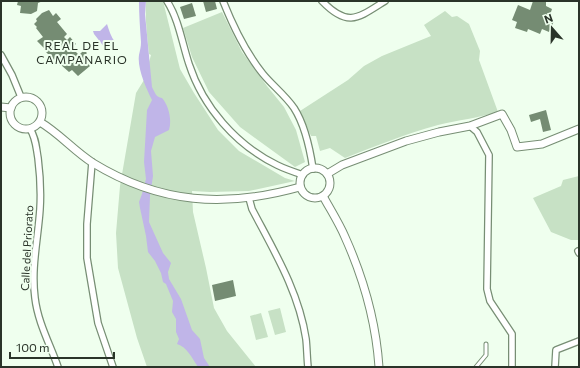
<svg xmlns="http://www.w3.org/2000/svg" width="580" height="368" viewBox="0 0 580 368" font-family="Commissioner,sans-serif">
	<rect width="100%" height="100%" fill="#efffee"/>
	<!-- green -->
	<g fill="#c7e1c5">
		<path d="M 146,1 L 163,1 L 180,69 L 194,93 L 218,130 L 239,151 L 285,178 L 295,181 L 249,191 L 210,192 L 192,191 L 193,212 L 206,268 L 214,308 L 227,331 L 256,367 L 147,367 L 137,338 L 118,268 L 116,233 L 120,186 L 136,93 L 144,80 L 151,55 L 149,54 C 147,36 145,19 146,1 Z"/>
		<path d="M 445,11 L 452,17 L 457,16 L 469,24 L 480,51 L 479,60 L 498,112 C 478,118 458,120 438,125 C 405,134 376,146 345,158 L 330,148 L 320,151 L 316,136 L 311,136 L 300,111 L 348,80 L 364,66 L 382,56 L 431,36 L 424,25 Z"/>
		<polygon points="222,12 242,52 267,86 284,107 296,130 305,162 295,167 240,127 209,92 192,57 183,28"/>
		<polygon points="579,176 579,240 571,240 551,232 533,198 561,186 563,180"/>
		<polygon points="280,308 286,332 275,335 268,311"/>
		<polygon points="261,313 268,337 256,340 250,316"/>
	</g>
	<!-- water -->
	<g fill="#c0b5e8">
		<path d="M 139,1 L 146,1 L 145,14 L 152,87 C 155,93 156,97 162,98 C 169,106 172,120 169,130 L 155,137 L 151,151 L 153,176 L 150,196 L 149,222 L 163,253 L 171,263 L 168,272 L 169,279 L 181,299 L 192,330 L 200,339 L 204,358 L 210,367 L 198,367 C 192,358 187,347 177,344 L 179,339 L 176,332 L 176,319 L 172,312 L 173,301 L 166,284 L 163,282 L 161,273 L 155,261 L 148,252 L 146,236 L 140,208 L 139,202 L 142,194 L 146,179 L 144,162 L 147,110 L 152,100 C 146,88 137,68 139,55 C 140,50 141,47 141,42 C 140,28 139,15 139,1 Z"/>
		<path d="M 107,24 C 109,30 111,37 115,42 L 114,44 L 105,48 L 94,34 L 93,31 L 100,31 Z"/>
	</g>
	<!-- building -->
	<g fill="#758c73">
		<polygon points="18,1 43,1 38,3 37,11 31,14 20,13 21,6 17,5"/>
		<polygon points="203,1 215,1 217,9 206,12"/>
		<polygon points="533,1 546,2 546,6 552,9 550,15 552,16 551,19 554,21 549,32 542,29 540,34 528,29 527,32 515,28 517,22 512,20 518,5 530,10"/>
		<polygon points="192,3 196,16 184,19 180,7"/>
		<polygon points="49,10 53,16 56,13 61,19 57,22 67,34 64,37 67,40 70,37 76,44 72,47 78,50 76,52 79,55 84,50 87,53 85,55 89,59 86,61 90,66 78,76 72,70 69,72 61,65 60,66 46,52 47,51 37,41 43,37 36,28 37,27 34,24 37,21 36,19 42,13"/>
		<polygon points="546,110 551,130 543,132 540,119 531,122 529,115"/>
		<polygon points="233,280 236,296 215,301 212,285"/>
	</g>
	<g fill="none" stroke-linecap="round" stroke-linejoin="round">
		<!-- service casing -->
		<g stroke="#778e74" stroke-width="5">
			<polyline id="service" points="476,367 486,355 486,344"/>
		</g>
		<!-- minor casing -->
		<g stroke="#778e74" stroke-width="8">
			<g id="minor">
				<path d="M 167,1 C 179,20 182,43 189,64 C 203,107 236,145 277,165 C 285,169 294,172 303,175"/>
				<path d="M 223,1 C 233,26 246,53 263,74 C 272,85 285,95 294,108 C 305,125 310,149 313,169"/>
				<path d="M 322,1 C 348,28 358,18 385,1"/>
				<polyline points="1,55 12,75 21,97"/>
				<polyline points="470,126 477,132 489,155 487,289 490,301 512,334 512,367"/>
				<path d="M 30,129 C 36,138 36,147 38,158 C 40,174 41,193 40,209 C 38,239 31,268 35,298 C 38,323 50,344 58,367"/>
				<polyline points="92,162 87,224 87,258 98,323 113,367"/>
				<path d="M 249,198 L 252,209 C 274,251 299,292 306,339 C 307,348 307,358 308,367"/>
				<polyline points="578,251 579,253"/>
				<polyline points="555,367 556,350 579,341"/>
			</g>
		</g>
		<!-- tertiary casing -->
		<g stroke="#778e74" stroke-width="9">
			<g id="tertiary">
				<circle cx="26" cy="113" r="16"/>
				<polyline points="1,107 11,108"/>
				<path d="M 40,122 C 59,133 74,151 93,163 C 160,204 225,208 300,187"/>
				<circle cx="315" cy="183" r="15"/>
				<polyline points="327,174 342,165 406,141 439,132 470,126 502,114 511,130 517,147 542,144 579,129"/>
				<path d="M 323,196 C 330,209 339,223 345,237 C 363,277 376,323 379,367"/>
			</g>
		</g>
		<!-- service -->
		<use href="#service" stroke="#fff" stroke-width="3"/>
		<!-- minor -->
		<use href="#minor" stroke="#fff" stroke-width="5.5"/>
		<!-- tertiary -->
		<use href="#tertiary" stroke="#fff" stroke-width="7"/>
	</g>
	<g text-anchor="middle" stroke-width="4" stroke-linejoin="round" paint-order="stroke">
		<!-- street labels -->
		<g font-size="11" fill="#2a3429" stroke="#efffee">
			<text transform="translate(27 248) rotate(-87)" y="4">Calle del Priorato</text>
		</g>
		<!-- neighbourhood labels -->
		<g font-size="12" letter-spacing="1" fill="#2a3429" stroke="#efffee">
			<text x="82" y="50">REAL DE EL<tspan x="82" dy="14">CAMPANARIO</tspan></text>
		</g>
	</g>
	<!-- border -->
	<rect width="580" height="368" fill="none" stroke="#2a3429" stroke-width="4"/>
	<!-- north arrow -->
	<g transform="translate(552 28) rotate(340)" stroke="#efffee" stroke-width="3" paint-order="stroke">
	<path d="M0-3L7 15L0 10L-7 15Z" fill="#2a3429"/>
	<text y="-6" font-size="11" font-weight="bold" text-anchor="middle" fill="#2a3429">N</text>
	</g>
	<!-- scale -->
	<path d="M10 352v6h104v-6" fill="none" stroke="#2a3429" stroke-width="2"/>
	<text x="16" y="352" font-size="12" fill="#2a3429" stroke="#efffee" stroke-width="3" paint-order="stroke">100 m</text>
</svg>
